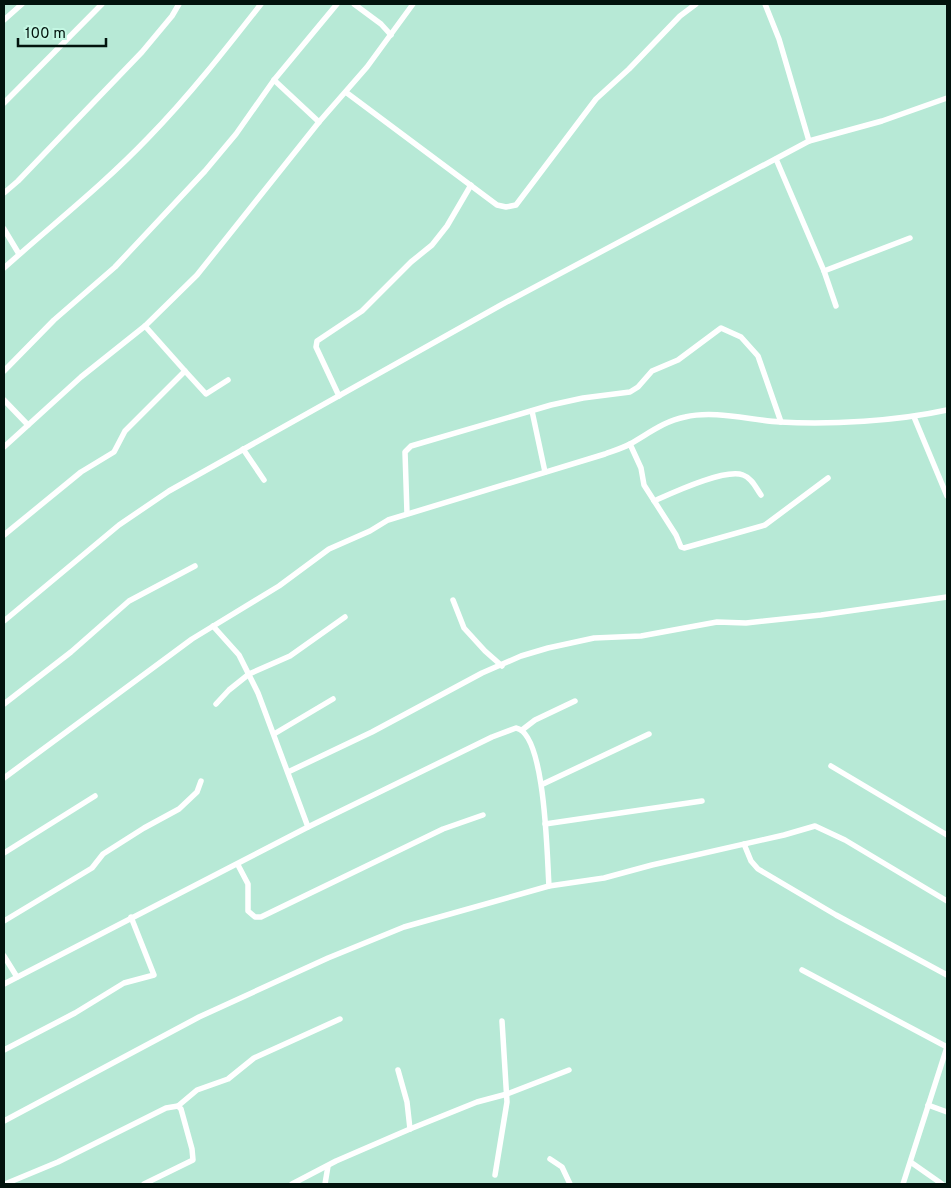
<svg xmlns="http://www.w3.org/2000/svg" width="951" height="1188" viewBox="0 0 951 1188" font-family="Overpass,sans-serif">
	<rect width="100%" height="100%" fill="#b7e9d6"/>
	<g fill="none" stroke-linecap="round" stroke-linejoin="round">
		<!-- minor -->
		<g stroke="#fff" stroke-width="5.5">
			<polyline points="354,4 381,24 391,35"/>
			<polyline points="765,4 779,39 809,141"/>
			<polyline points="4,20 22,4"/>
			<polyline points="274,80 319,122"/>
			<polyline points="347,93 497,205 506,207 516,205 596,99 629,69 680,16 696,4"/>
			<polyline points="4,103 102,4"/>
			<polyline points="776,159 824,271 836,306"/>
			<polyline points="4,193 18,181 142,52 172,16 179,4"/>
			<polyline points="4,229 19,254"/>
			<path d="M 4,268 C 52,225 103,185 148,138 C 189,96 225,50 261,4"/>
			<polyline points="824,271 910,238"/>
			<polyline points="4,371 54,320 115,267 205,171 236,134 274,80 337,4"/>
			<polyline points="185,371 206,394 228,380"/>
			<polyline points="339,396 316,347 317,341 362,311 411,262 432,245 447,226 471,185"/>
			<polyline points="4,400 28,425"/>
			<polyline points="532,411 545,472"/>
			<polyline points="914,417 947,496"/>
			<polyline points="630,444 641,468 644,485 676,535 681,547 684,548 765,525 828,478"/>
			<polyline points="4,447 81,377 145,326 197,275 319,122 367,67 413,4"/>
			<polyline points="243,449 264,480"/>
			<path d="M 654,501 C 672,493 725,468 743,475 C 752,478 756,488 761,495"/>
			<polyline points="407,513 405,452 411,446 551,405 583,398 630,392 638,387 652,371 678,360 721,328 741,337 758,356 781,422"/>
			<polyline points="4,535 81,472 114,452 125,431 185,371 145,326"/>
			<polyline points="453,600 464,628 485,651 502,666"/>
			<polyline points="4,621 119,525 169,491 501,305 809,141 882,121 947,98"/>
			<polyline points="213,626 239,655 258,693 308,827"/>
			<polyline points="4,704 71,652 129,601 195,566"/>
			<polyline points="216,704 229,690 249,674 290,656 345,617"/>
			<polyline points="522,730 535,720 575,701"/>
			<polyline points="274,734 333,699"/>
			<polyline points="831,766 947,835"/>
			<polyline points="288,772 372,732 482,673 521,656 548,648 594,638 641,636 717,622 746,623 821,615 947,597"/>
			<path d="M 4,778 L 192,639 L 279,586 L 329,549 L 370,531 L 388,520 L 605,454 C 613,451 623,448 630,444 C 648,434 664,421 685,417 C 715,410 749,420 780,422 C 831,425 897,421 947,410"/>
			<polyline points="543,784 649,734"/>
			<polyline points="545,824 702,801"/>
			<polyline points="744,844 751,861 758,869 836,915 947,975"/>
			<polyline points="4,853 95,796"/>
			<polyline points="238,865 248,884 248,911 255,917 261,917 443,829 483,815"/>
			<polyline points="4,921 92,868 103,854 144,828 179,809 197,792 201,781"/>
			<polyline points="4,956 17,977"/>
			<polyline points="802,970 947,1047"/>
			<path d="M 4,984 L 308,827 L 492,737 L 516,728 C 546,733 547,860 549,886"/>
			<polyline points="4,1050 75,1013 124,983 154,975 131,917"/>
			<polyline points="398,1070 407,1102 410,1129"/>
			<polyline points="928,1105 947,1112"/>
			<polyline points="178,1106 197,1090 228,1079 254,1058 340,1019"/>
			<polyline points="4,1121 199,1017 328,958 404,927 549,886 604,878 652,865 784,835 815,826 845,840 947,901"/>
			<polyline points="550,1159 562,1167 570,1184"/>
			<polyline points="912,1163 942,1184"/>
			<polyline points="495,1175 507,1102 502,1021"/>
			<polyline points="5,1184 58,1162 166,1108 178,1106 181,1109 192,1149 193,1160 144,1184"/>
			<polyline points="292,1184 336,1161 410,1129 477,1102 507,1094 569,1070"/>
			<polyline points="325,1184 328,1166"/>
			<polyline points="903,1184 947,1047"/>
		</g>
	</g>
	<!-- border -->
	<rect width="951" height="1188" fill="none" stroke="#02130d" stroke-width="10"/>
	<!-- scale -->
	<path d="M18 38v8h88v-8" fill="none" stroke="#02130d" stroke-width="2.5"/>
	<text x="25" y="38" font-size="15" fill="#02130d" stroke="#c4f7e3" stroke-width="4" paint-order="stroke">100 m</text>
</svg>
